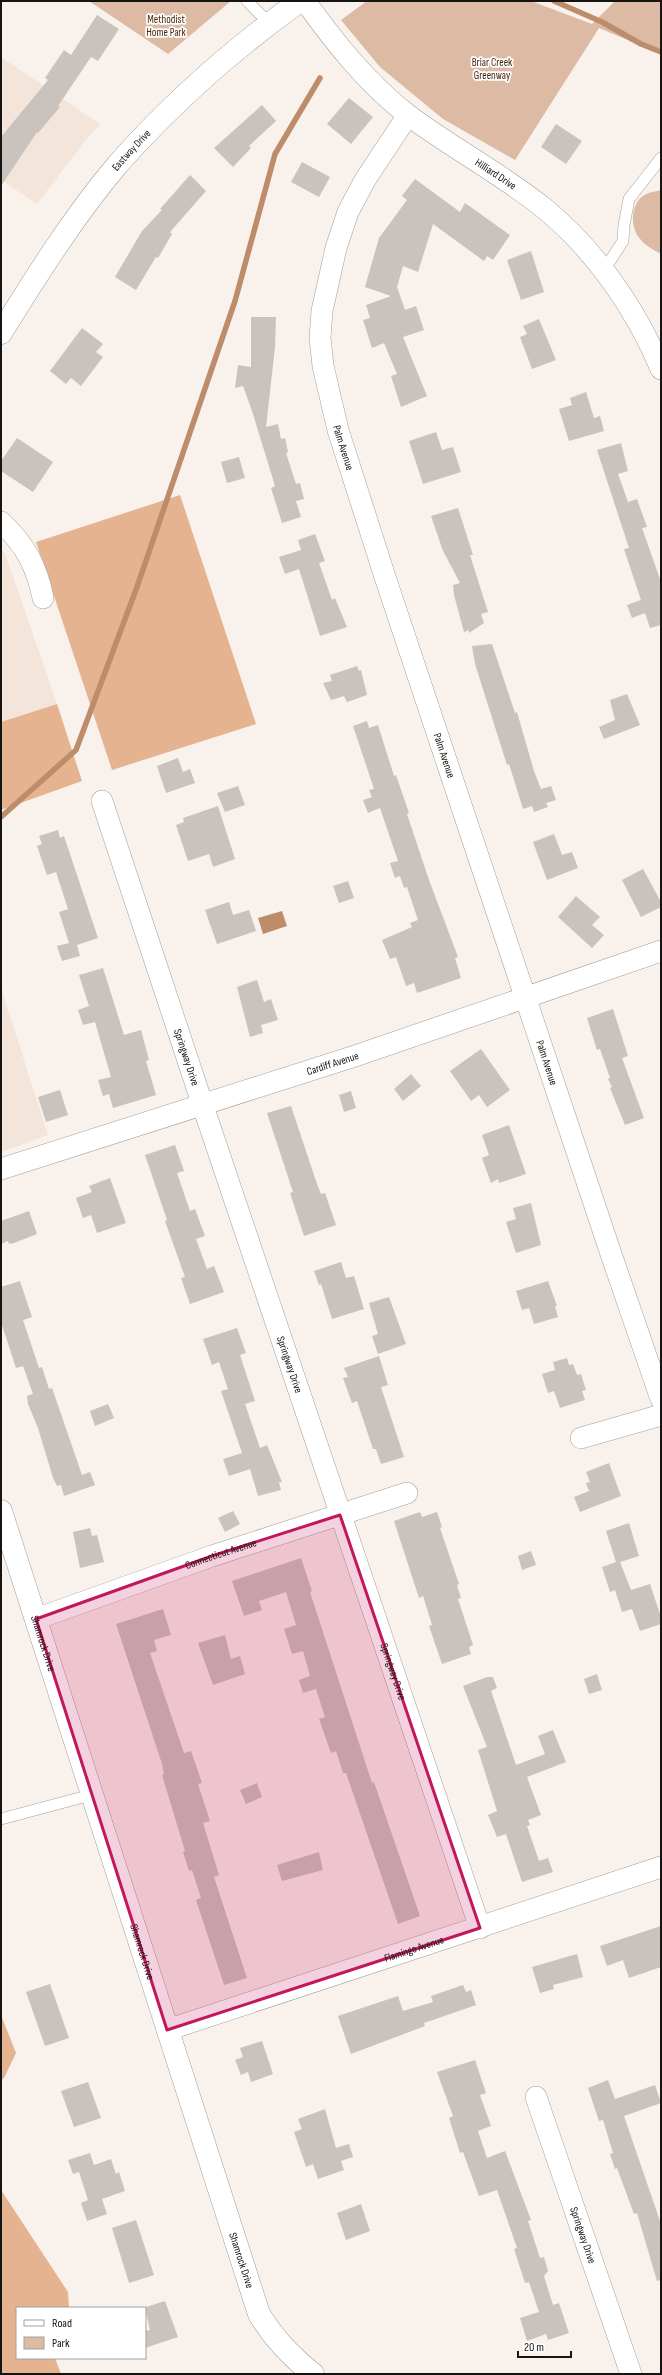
<svg xmlns="http://www.w3.org/2000/svg" width="662" height="2375" viewBox="0 0 662 2375" font-family="'Sofia Sans Condensed',sans-serif">
	<rect width="100%" height="100%" fill="#f9f1ec"/>
	<!-- built -->
	<g fill="#f4e5db">
		<polygon points="1,57 100,124 84,142 37,204 1,180"/>
		<polygon points="1,549 6,556 57,704 1,722"/>
		<polygon points="1,988 48,1135 1,1152"/>
	</g>
	<!-- green -->
	<g fill="#dcbaa3">
		<polygon points="89,1 231,1 168,54"/>
		<polygon points="367,1 531,1 592,24 615,1 661,1 661,49 642,46 599,28 515,160 443,119 380,67 341,20"/>
		<path d="M 661,190 L 661,254 C 654,250 646,246 641,240 C 630,229 630,205 643,196 C 648,192 655,192 661,190 Z"/>
	</g>
	<!-- forest -->
	<g fill="#e5b390">
		<polygon points="180,495 256,724 112,770 36,542"/>
		<polygon points="57,704 82,781 1,810 1,722"/>
		<polygon points="1,2015 16,2053 4,2078 1,2080"/>
		<polygon points="1,2190 68,2292 69,2308 17,2308 17,2358 55,2358 61,2374 1,2374"/>
	</g>
	<!-- water -->
	<polygon fill="#bd8d6b" points="282,911 287,926 263,934 258,918"/>
	<g fill="none" stroke-linecap="round" stroke-linejoin="round">
		<!-- stream -->
		<g stroke="#bd8d6b" stroke-width="5.5">
			<polyline points="554,1 602,22 641,44 661,52"/>
			<polyline points="1,817 76,750 137,587 235,301 275,154 320,78"/>
		</g>
	</g>
	<!-- building -->
	<g fill="#cac2bd">
		<polygon points="97,15 119,29 98,61 91,57 58,106 60,107 38,133 37,132 1,186 1,137 48,80 45,78 64,50 71,55"/>
		<polygon points="349,98 373,117 351,144 327,124"/>
		<polygon points="262,105 276,121 249,146 251,148 233,167 214,148"/>
		<polygon points="556,124 582,141 566,164 541,147"/>
		<polygon points="302,162 330,177 319,197 291,182"/>
		<polygon points="190,175 206,191 170,232 172,234 158,258 156,257 136,290 115,277 142,231 162,210 160,209"/>
		<polygon points="415,179 460,212 465,203 510,235 493,260 487,256 484,261 433,224 418,272 403,266 397,287 405,310 416,306 424,330 403,337 427,396 401,407 391,376 397,374 384,343 372,348 363,320 370,318 366,305 391,296 365,287 379,238 407,200 402,196"/>
		<polygon points="531,251 544,292 521,300 507,260"/>
		<polygon points="251,317 276,317 275,347 266,427 278,424 281,439 285,438 288,452 286,453 296,484 300,483 304,499 296,501 301,517 282,523 271,488 275,486 252,411 243,386 235,388 238,365 251,367"/>
		<polygon points="539,319 556,360 532,369 520,337 527,334 523,326"/>
		<polygon points="82,328 103,344 96,352 103,357 81,386 71,378 66,384 50,371"/>
		<polygon points="586,392 594,418 600,416 604,431 569,441 559,409 572,405 570,398"/>
		<polygon points="436,432 442,450 453,447 461,472 423,484 409,441"/>
		<polygon points="17,438 53,462 33,492 1,471 1,461"/>
		<polygon points="621,443 628,471 618,474 628,502 637,499 647,527 642,528 661,582 661,625 650,628 645,613 632,618 627,605 641,600 624,549 629,548 597,450"/>
		<polygon points="239,457 245,478 227,483 221,462"/>
		<polygon points="458,508 473,555 470,555 488,612 481,614 484,623 469,633 469,630 464,632 454,595 453,585 460,583 443,551 431,516"/>
		<polygon points="315,534 325,561 319,563 332,600 335,598 347,627 320,636 299,569 285,574 279,557 301,550 298,540"/>
		<polygon points="492,644 515,713 517,712 534,771 541,789 551,786 556,800 546,803 548,807 534,812 532,806 523,809 509,764 507,765 475,664 472,646"/>
		<polygon points="357,666 359,671 361,670 367,695 347,702 344,696 331,700 323,683 332,681 330,675"/>
		<polygon points="627,694 640,725 604,739 599,727 615,720 610,700"/>
		<polygon points="367,721 369,728 378,725 394,776 396,775 409,813 407,814 429,880 458,957 455,958 461,978 417,993 414,983 406,986 396,957 390,959 382,940 412,927 410,923 418,920 407,887 404,888 400,876 395,878 390,863 398,861 380,808 368,813 363,800 372,797 369,790 374,789 353,726"/>
		<polygon points="178,758 183,772 190,769 195,783 166,793 157,766"/>
		<polygon points="238,786 245,805 225,812 217,793"/>
		<polygon points="218,806 235,859 213,867 209,854 188,861 176,825 184,822 183,818"/>
		<polygon points="58,830 60,838 64,836 98,938 77,945 80,956 62,961 57,946 69,943 59,912 68,909 56,872 47,875 37,846 42,844 39,836"/>
		<polygon points="554,834 562,855 572,852 578,868 547,880 533,842"/>
		<polygon points="643,869 661,902 661,907 641,917 622,880"/>
		<polygon points="348,881 354,898 339,903 333,886"/>
		<polygon points="576,896 600,917 592,925 604,935 592,948 558,917"/>
		<polygon points="229,902 233,915 249,910 256,931 217,944 205,910"/>
		<polygon points="103,968 124,1035 141,1030 149,1060 146,1061 156,1095 113,1108 109,1094 103,1096 98,1080 111,1077 95,1022 83,1025 78,1010 89,1006 79,975"/>
		<polygon points="257,980 264,1002 271,999 278,1020 261,1025 263,1033 250,1037 237,987"/>
		<polygon points="613,1009 628,1056 622,1058 644,1118 625,1125 610,1088 612,1087 608,1079 610,1078 600,1049 597,1050 587,1018"/>
		<polygon points="481,1049 510,1090 487,1107 479,1095 471,1101 450,1071"/>
		<polygon points="411,1074 421,1086 403,1101 394,1089"/>
		<polygon points="60,1090 68,1115 46,1122 38,1097"/>
		<polygon points="351,1091 356,1108 344,1112 339,1095"/>
		<polygon points="291,1106 317,1184 321,1194 325,1193 336,1225 304,1236 290,1193 293,1192 267,1113"/>
		<polygon points="509,1125 526,1174 499,1183 498,1179 491,1183 482,1158 489,1155 482,1135"/>
		<polygon points="175,1145 184,1171 177,1173 190,1211 195,1209 205,1236 196,1239 207,1269 214,1266 224,1292 190,1304 181,1278 185,1277 165,1221 167,1220 145,1155"/>
		<polygon points="110,1178 126,1223 97,1233 91,1215 83,1218 76,1198 92,1192 89,1186"/>
		<polygon points="531,1203 541,1245 516,1253 506,1222 516,1219 513,1208"/>
		<polygon points="29,1211 37,1234 14,1243 9,1244 8,1241 1,1244 1,1221"/>
		<polygon points="341,1262 346,1278 354,1276 364,1309 332,1319 321,1284 319,1285 314,1271"/>
		<polygon points="20,1281 32,1317 23,1320 39,1368 42,1367 49,1389 52,1388 82,1475 90,1472 95,1485 64,1496 61,1485 57,1486 53,1478 38,1428 28,1404 27,1396 33,1394 23,1366 16,1368 1,1322 1,1287"/>
		<polygon points="548,1281 557,1306 555,1306 558,1317 534,1324 529,1308 522,1310 516,1291"/>
		<polygon points="389,1297 406,1344 378,1354 372,1336 378,1334 369,1303"/>
		<polygon points="237,1328 246,1353 240,1355 255,1401 245,1404 260,1448 267,1445 282,1482 279,1482 281,1490 258,1496 250,1469 229,1476 223,1459 242,1453 221,1391 228,1389 219,1362 212,1365 203,1339"/>
		<polygon points="379,1356 388,1385 381,1387 404,1457 381,1464 376,1449 373,1449 357,1401 352,1403 343,1378 348,1377 344,1368"/>
		<polygon points="567,1358 569,1365 573,1364 577,1375 581,1374 586,1390 582,1391 585,1400 560,1408 554,1391 548,1393 542,1374 555,1370 553,1362"/>
		<polygon points="108,1404 114,1418 95,1426 90,1411"/>
		<polygon points="609,1463 621,1496 580,1512 574,1497 589,1491 586,1483 590,1482 586,1472"/>
		<polygon points="233,1511 240,1524 225,1532 218,1518"/>
		<polygon points="420,1512 422,1517 437,1512 442,1527 440,1528 459,1584 457,1585 461,1598 458,1599 473,1645 469,1647 471,1654 442,1664 429,1626 432,1625 423,1596 419,1598 394,1521"/>
		<polygon points="629,1523 639,1556 620,1562 631,1590 650,1584 661,1617 661,1624 640,1631 632,1609 622,1612 615,1590 610,1592 602,1567 616,1562 606,1531"/>
		<polygon points="90,1528 92,1536 97,1535 104,1562 80,1568 73,1532"/>
		<polygon points="531,1551 536,1565 522,1570 518,1556"/>
		<polygon points="301,1558 312,1591 310,1592 372,1783 374,1782 420,1916 398,1924 346,1773 343,1773 336,1751 331,1753 319,1719 325,1717 316,1689 303,1693 299,1680 310,1676 303,1651 292,1654 284,1629 296,1625 286,1592 259,1601 262,1610 244,1616 232,1581"/>
		<polygon points="163,1609 171,1635 154,1640 157,1651 150,1653 184,1753 191,1751 202,1783 198,1784 210,1821 203,1823 219,1875 214,1877 247,1978 224,1985 196,1900 201,1898 192,1870 189,1871 183,1852 185,1851 162,1775 164,1774 162,1764 116,1624"/>
		<polygon points="225,1635 231,1659 240,1656 245,1674 213,1685 198,1643"/>
		<polygon points="597,1674 602,1690 589,1694 584,1679"/>
		<polygon points="487,1677 493,1677 497,1688 491,1691 516,1765 545,1754 538,1736 553,1730 566,1762 527,1777 541,1815 528,1820 530,1825 527,1826 539,1861 548,1858 553,1872 522,1882 506,1834 497,1837 488,1815 497,1811 478,1750 487,1747 463,1686"/>
		<polygon points="257,1783 262,1797 246,1804 240,1790"/>
		<polygon points="319,1852 323,1870 282,1881 277,1865"/>
		<polygon points="661,1926 661,1967 629,1978 623,1960 607,1966 600,1946"/>
		<polygon points="577,1954 583,1977 553,1985 554,1989 540,1993 532,1967"/>
		<polygon points="50,1984 69,2038 45,2046 26,1992"/>
		<polygon points="463,1985 466,1992 471,1990 476,2005 424,2023 425,2026 351,2054 338,2016 398,1996 403,2011 433,2002 431,1996"/>
		<polygon points="262,2041 273,2074 251,2082 248,2072 241,2075 235,2060 243,2057 240,2048"/>
		<polygon points="475,2060 486,2093 480,2095 491,2126 478,2131 487,2158 505,2151 531,2220 528,2221 540,2258 544,2257 548,2271 544,2276 553,2305 559,2303 569,2333 548,2340 546,2334 527,2341 520,2318 539,2312 529,2282 525,2283 514,2249 517,2248 497,2190 479,2196 463,2152 460,2153 449,2118 453,2116 437,2072"/>
		<polygon points="608,2080 615,2099 655,2085 661,2103 624,2116 661,2224 661,2280 657,2281 637,2213 634,2214 617,2168 615,2169 610,2154 613,2153 603,2120 599,2121 588,2088"/>
		<polygon points="88,2082 101,2118 74,2127 61,2091"/>
		<polygon points="325,2109 336,2148 349,2144 353,2157 341,2161 344,2170 318,2179 313,2164 306,2167 294,2132 302,2129 298,2119"/>
		<polygon points="90,2153 94,2165 111,2159 116,2174 119,2172 125,2191 102,2199 107,2214 87,2221 81,2203 88,2200 79,2172 73,2174 68,2160"/>
		<polygon points="361,2204 370,2231 346,2240 337,2213"/>
		<polygon points="136,2220 154,2275 129,2283 112,2228"/>
		<polygon points="165,2301 178,2337 145,2348 145,2331 150,2330 145,2308 143,2308"/>
	</g>
	<g fill="none" stroke-linecap="round" stroke-linejoin="round">
		<!-- lane casing -->
		<g stroke="#a59e99" stroke-width="12">
			<g id="lane">
				<polyline points="247,1 269,23"/>
				<polyline points="601,268 610,261 623,241 624,225 629,199 661,158"/>
				<polyline points="1,1819 91,1795"/>
			</g>
		</g>
		<!-- street casing -->
		<g stroke="#a59e99" stroke-width="22">
			<g id="street">
				<path id="s1" d="M 305,1 C 335,43 367,83 408,115 C 452,148 502,174 545,209 C 595,250 636,309 661,369"/>
				<path id="s2" d="M 408,115 L 365,180 L 348,212 L 336,248 L 322,311 L 320,338 L 323,366 L 338,430 L 386,580 L 611,1254 L 661,1399"/>
				<path d="M 1,522 C 25,544 37,567 43,598"/>
				<path id="s3" d="M 102,801 L 207,1118 L 480,1928"/>
				<path id="s4" d="M 1,1169 L 355,1056 L 661,951"/>
				<polyline points="581,1438 661,1415"/>
				<path id="s5" d="M 36,1619 L 212,1556 L 407,1493"/>
				<path id="s6" d="M 167,2030 L 661,1867"/>
				<path id="s7" d="M 536,2097 L 631,2374"/>
			</g>
		</g>
		<!-- secondary casing -->
		<g stroke="#a59e99" stroke-width="23">
			<g id="secondary">
				<path id="s8" d="M 1,1511 L 259,2314 C 274,2339 291,2356 313,2374"/>
			</g>
		</g>
		<!-- primary casing -->
		<g stroke="#a59e99" stroke-width="23">
			<g id="primary">
				<path id="s9" d="M 1,333 C 37,275 74,216 118,164 C 172,103 233,49 300,1"/>
			</g>
		</g>
		<!-- lane -->
		<use href="#lane" stroke="#fff" stroke-width="11"/>
		<!-- street -->
		<use href="#street" stroke="#fff" stroke-width="21"/>
		<!-- secondary -->
		<use href="#secondary" stroke="#fff" stroke-width="22"/>
		<!-- primary -->
		<use href="#primary" stroke="#fff" stroke-width="22"/>
	</g>
	<!-- marked area -->
	<path fill="#c2185b" fill-opacity="0.2" stroke="#c2185b" stroke-width="3" stroke-linejoin="round" d="M 340,1515 L 480,1928 L 167,2030 L 36,1619 L 212,1556 Z"/>
	<g text-anchor="middle" stroke-width="3.5" stroke-linejoin="round" paint-order="stroke">
		<!-- park labels -->
		<g font-size="11" fill="#48270c" stroke="#fff">
			<text x="166" y="23">Methodist<tspan x="166" dy="13">Home Park</tspan></text>
			<text x="492" y="66">Briar Creek<tspan x="492" dy="13">Greenway</tspan></text>
		</g>
		<!-- street labels -->
		<g font-size="11" fill="#161412" stroke="#fff">
			<text dy="4" stroke="none"><textPath href="#s9" startOffset="225">Eastway Drive</textPath></text>
			<text dy="4" stroke="none"><textPath href="#s1" startOffset="260">Hilliard Drive</textPath></text>
			<text dy="4" stroke="none"><textPath href="#s2" startOffset="356">Palm Avenue</textPath></text>
			<text dy="4" stroke="none"><textPath href="#s2" startOffset="680">Palm Avenue</textPath></text>
			<text dy="4" stroke="none"><textPath href="#s3" startOffset="270">Springway Drive</textPath></text>
			<text dy="4" stroke="none"><textPath href="#s2" startOffset="1004">Palm Avenue</textPath></text>
			<text dy="4" stroke="none"><textPath href="#s4" startOffset="348">Cardiff Avenue</textPath></text>
			<text dy="4" stroke="none"><textPath href="#s3" startOffset="594">Springway Drive</textPath></text>
			<text dy="4" stroke="none"><textPath href="#s5" startOffset="196">Connecticut Avenue</textPath></text>
			<text dy="4" stroke="none"><textPath href="#s8" startOffset="139">Shamrock Drive</textPath></text>
			<text dy="4" stroke="none"><textPath href="#s3" startOffset="918">Springway Drive</textPath></text>
			<text dy="4" stroke="none"><textPath href="#s6" startOffset="260">Flamingo Avenue</textPath></text>
			<text dy="4" stroke="none"><textPath href="#s8" startOffset="463">Shamrock Drive</textPath></text>
			<text dy="4" stroke="none"><textPath href="#s7" startOffset="146">Springway Drive</textPath></text>
			<text dy="4" stroke="none"><textPath href="#s8" startOffset="787">Shamrock Drive</textPath></text>
		</g>
	</g>
	<!-- border -->
	<rect width="662" height="2375" fill="none" stroke="#161412" stroke-width="4"/>
	<!-- legend -->
	<rect x="16" y="2307" width="130" height="52" fill="#ffffff" stroke="#a2a1a0"/>
	<rect x="24" y="2320" width="20" height="6" fill="#ffffff" stroke="#a2a1a0"/>
	<text x="52" y="2327" font-size="12" fill="#161412">Road</text>
	<rect x="24" y="2337" width="20" height="12" fill="#dcbaa3" stroke="#a2a1a0"/>
	<text x="52" y="2347" font-size="12" fill="#161412">Park</text>
	<!-- scale -->
	<path d="M518 2351v6h53v-6" fill="none" stroke="#161412" stroke-width="2"/>
	<text x="524" y="2351" font-size="12" fill="#161412" stroke="#ffffff" stroke-width="3" paint-order="stroke">20 m</text>
</svg>
